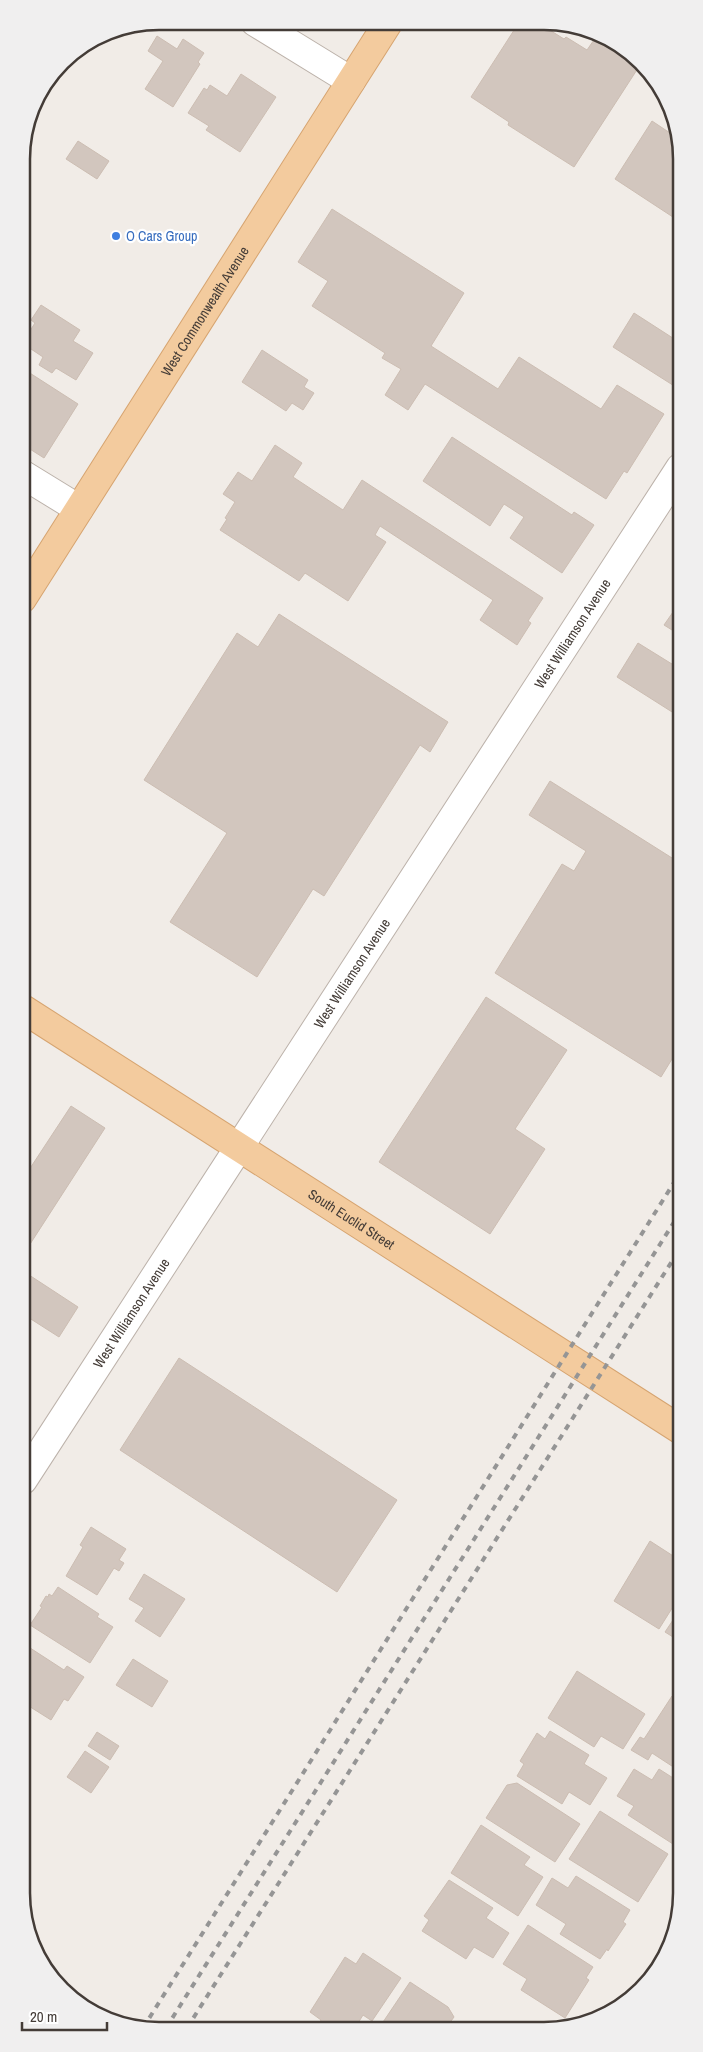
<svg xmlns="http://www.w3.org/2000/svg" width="703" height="2052" viewBox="0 0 703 2052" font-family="'Archivo Narrow',sans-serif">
	<rect width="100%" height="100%" fill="#f1ece7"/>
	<!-- building -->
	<g fill="#d2c6be" stroke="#ccbdb2">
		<polygon points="518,24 540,24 564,39 566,37 587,50 596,37 642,62 574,167 508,125 509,122 471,97"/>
		<polygon points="157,36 177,49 183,39 204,53 198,62 200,64 173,107 145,89 163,61 148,51"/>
		<polygon points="241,74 276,97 240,152 206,130 209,126 188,113 204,88 207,90 210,85 227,96"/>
		<polygon points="652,121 679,139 679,221 615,179"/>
		<polygon points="78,141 109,161 97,179 66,159"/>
		<polygon points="332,209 464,293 431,346 498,389 519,357 601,409 617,385 664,414 627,473 624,471 606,499 425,384 408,410 385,395 401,369 382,358 385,353 312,306 328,281 298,262"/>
		<polygon points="41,305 80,330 73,341 93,353 76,380 56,368 52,373 39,365 43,357 22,343 35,323 31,320"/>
		<polygon points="634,313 679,342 679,389 613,347"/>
		<polygon points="262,350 308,380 304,387 314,393 303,410 292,403 286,411 242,382"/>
		<polygon points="22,368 78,404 44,458 22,444"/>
		<polygon points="452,437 572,515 574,512 594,525 562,573 510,538 524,517 504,504 490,526 423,481"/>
		<polygon points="275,445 302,463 293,477 343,510 362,480 543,598 528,621 531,623 517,645 480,620 493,600 380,526 375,535 386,542 348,601 305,573 299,581 220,530 227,519 225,518 235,502 223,494 238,472 252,481"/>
		<polygon points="680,602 680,635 664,625"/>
		<polygon points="279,614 448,722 430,752 420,745 324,896 313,889 257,977 170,922 227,833 144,780 237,633 258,647"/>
		<polygon points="638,643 680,669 680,717 617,677"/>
		<polygon points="550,781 680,863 680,1046 661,1077 495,973 562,864 574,871 586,851 529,815"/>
		<polygon points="486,997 567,1050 515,1129 545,1149 490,1234 379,1162"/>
		<polygon points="71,1106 105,1128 23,1255 23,1179"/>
		<polygon points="23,1271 78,1307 59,1337 23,1314"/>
		<polygon points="179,1358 397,1500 337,1592 120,1450"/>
		<polygon points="91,1527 126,1549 119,1560 124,1563 119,1571 114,1568 97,1595 66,1576 83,1547 80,1545"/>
		<polygon points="650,1541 681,1561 681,1594 659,1629 614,1601"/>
		<polygon points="144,1574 185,1599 160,1637 135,1621 144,1608 129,1599"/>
		<polygon points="58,1587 99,1614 97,1617 113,1627 90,1663 30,1625 42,1607 40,1606 46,1596 48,1597 49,1594 52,1596"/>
		<polygon points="681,1608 681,1642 665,1632"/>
		<polygon points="24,1644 64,1670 67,1666 84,1677 68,1701 64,1699 51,1720 24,1703"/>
		<polygon points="133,1659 168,1681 152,1707 116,1685"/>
		<polygon points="577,1671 645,1714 623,1749 601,1736 594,1747 548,1718"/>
		<polygon points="672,1696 681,1702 681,1772 652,1753 648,1760 631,1750 640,1737 644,1739"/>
		<polygon points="550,1731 589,1755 584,1764 607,1778 590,1805 569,1792 562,1804 517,1776 524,1764 520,1761 537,1733 545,1739"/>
		<polygon points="97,1732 119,1746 110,1760 88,1746"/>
		<polygon points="85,1751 109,1767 91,1793 67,1777"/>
		<polygon points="634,1769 652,1780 659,1769 681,1783 681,1835 680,1837 678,1835 673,1844 628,1815 634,1806 617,1796"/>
		<polygon points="517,1783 580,1824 555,1862 486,1818 507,1785"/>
		<polygon points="600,1811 668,1854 638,1902 569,1859"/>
		<polygon points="481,1825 530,1857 524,1865 543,1877 518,1916 451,1873"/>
		<polygon points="576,1876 630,1910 623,1922 626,1924 608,1951 607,1949 600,1959 560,1934 566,1924 536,1905 552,1878 568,1888"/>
		<polygon points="449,1880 493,1908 486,1918 509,1933 493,1958 474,1947 466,1959 422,1931 429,1920 424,1916"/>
		<polygon points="528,1925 593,1967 586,1978 589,1980 565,2018 521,1990 527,1979 503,1964"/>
		<polygon points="363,1953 401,1978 372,2021 363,2015 355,2028 330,2028 320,2022 321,2020 310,2012 345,1957 356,1964"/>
		<polygon points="664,1954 666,1955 649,1982 646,1980"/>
		<polygon points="410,1982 448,2007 454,2017 446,2028 379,2028"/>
	</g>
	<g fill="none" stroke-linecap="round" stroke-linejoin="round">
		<!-- minor casing -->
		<g stroke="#bcb2aa" stroke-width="30">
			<g id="minor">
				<polyline points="255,22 351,81"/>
				<polyline points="22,474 79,509"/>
				<path id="s1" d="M 23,1480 L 680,468"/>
			</g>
		</g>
		<!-- major casing -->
		<g stroke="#d6a470" stroke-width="30">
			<g id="major">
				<path id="s2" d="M 22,599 L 388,23"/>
				<path id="s3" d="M 23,1009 L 681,1430"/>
			</g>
		</g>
		<!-- minor -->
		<use href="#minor" stroke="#fff" stroke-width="28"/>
		<!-- major -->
		<use href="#major" stroke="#f3cb9e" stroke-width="28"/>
		<!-- rail -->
		<g stroke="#959595" stroke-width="4" stroke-dasharray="6 6" stroke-linecap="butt">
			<polyline points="143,2028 680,1173"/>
			<polyline points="166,2028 681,1211"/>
			<polyline points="187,2028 681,1247"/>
		</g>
	</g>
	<!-- markers -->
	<circle fill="#3f7fe0" stroke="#fff" stroke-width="2" cx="116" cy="236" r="5"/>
	<g text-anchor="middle" stroke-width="4.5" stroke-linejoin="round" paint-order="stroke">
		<!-- shop labels -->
		<g font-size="14" fill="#366cbe" stroke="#fff" text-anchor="start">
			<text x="126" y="241">O Cars Group</text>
		</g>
		<!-- street labels -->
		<g font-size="14" fill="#443c37" stroke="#fff">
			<text dy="5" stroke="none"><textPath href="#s2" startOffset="341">West Commonwealth Avenue</textPath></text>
			<text dy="5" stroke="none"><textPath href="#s1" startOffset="1009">West Williamson Avenue</textPath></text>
			<text dy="5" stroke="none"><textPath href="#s1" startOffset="604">West Williamson Avenue</textPath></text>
			<text dy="5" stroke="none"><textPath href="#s3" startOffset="390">South Euclid Street</textPath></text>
			<text dy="5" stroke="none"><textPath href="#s1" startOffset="199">West Williamson Avenue</textPath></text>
		</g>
	</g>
	<!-- crop -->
	<path d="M0 0H703V2052H0ZM159 30H544A129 129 0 0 1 673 159V1893A129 129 0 0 1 544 2022H159A129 129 0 0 1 30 1893V159A129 129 0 0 1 159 30Z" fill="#f0efef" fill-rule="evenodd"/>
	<path fill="none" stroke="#443c37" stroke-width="2.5" d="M159 30H544A129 129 0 0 1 673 159V1893A129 129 0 0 1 544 2022H159A129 129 0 0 1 30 1893V159A129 129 0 0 1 159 30Z"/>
	<!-- scale -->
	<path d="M22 2022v8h85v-8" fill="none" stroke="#443c37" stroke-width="2.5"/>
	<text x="30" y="2022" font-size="15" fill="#443c37" stroke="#ffffff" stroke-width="4" paint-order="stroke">20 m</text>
</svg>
